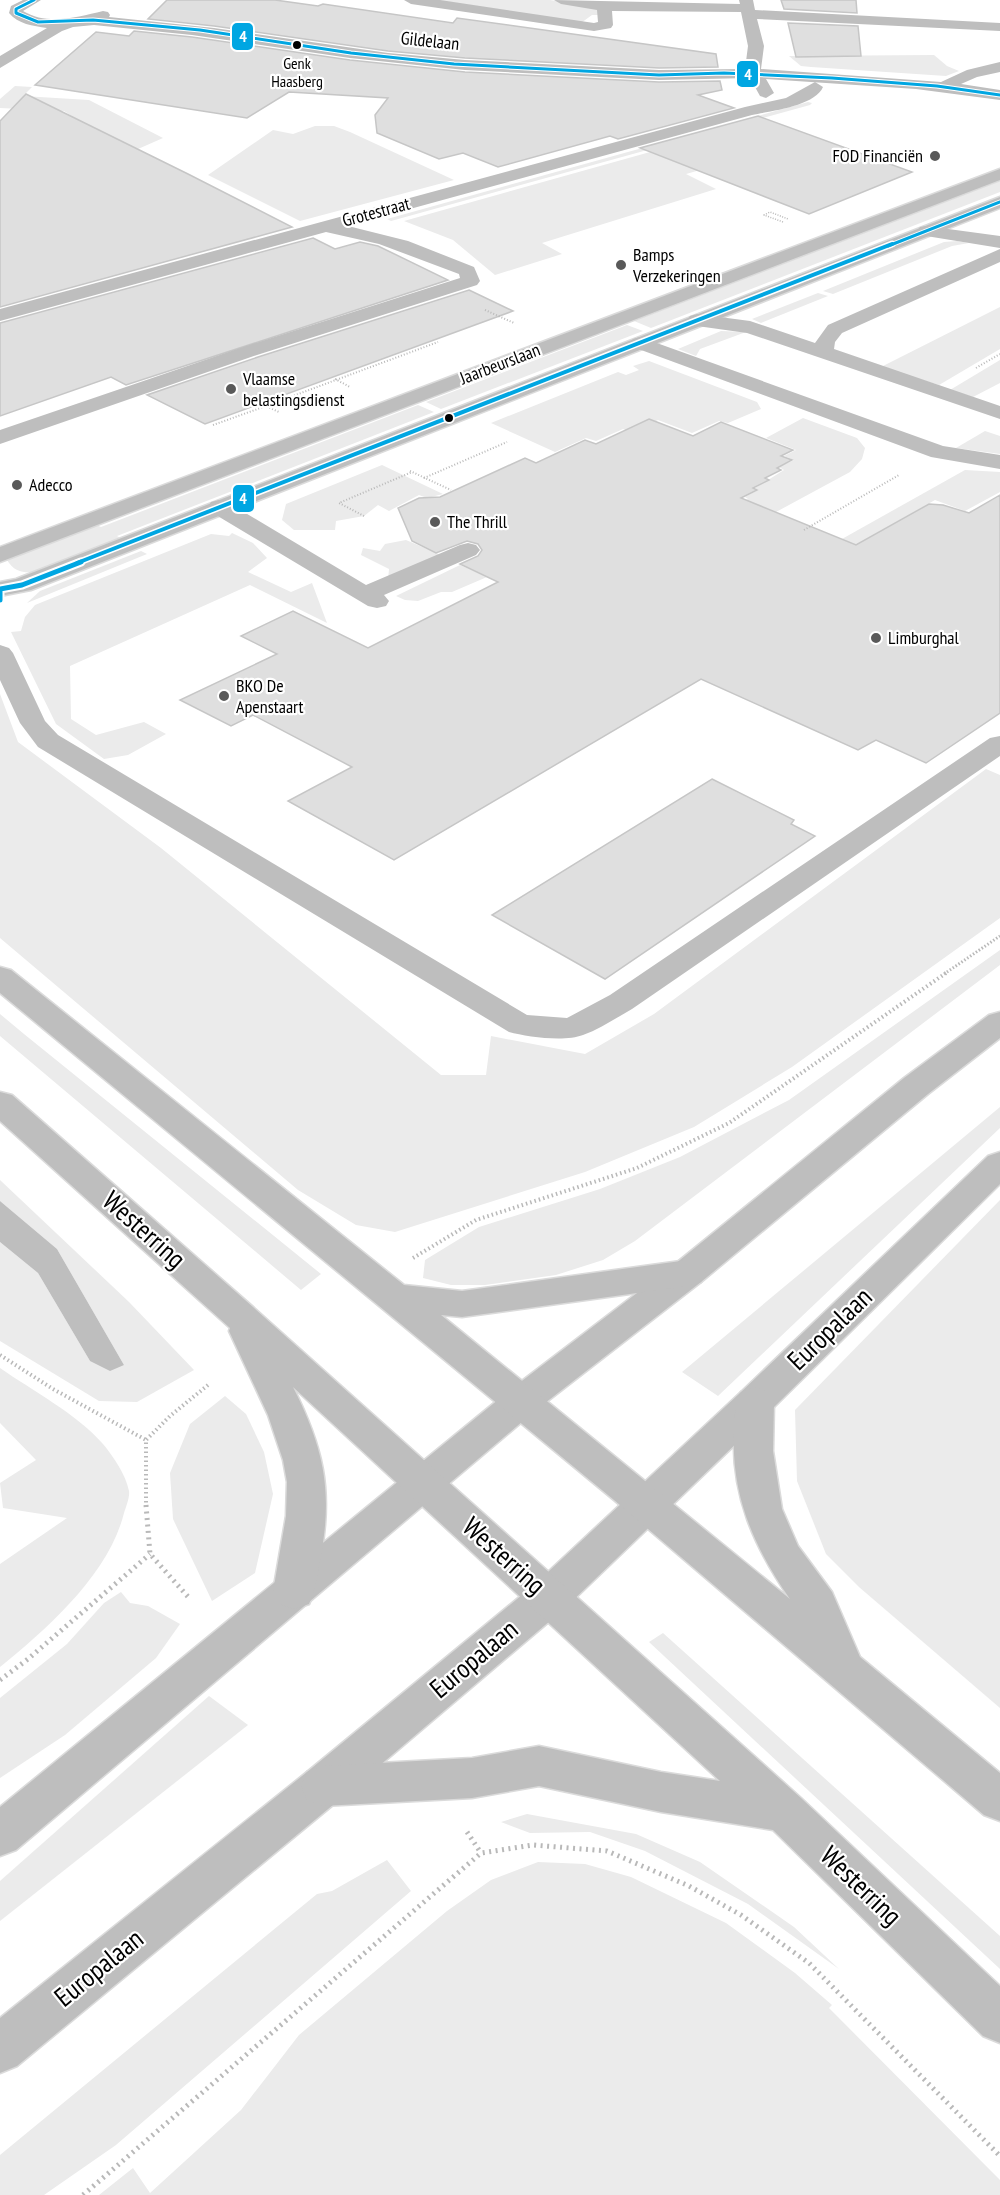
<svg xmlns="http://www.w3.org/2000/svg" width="1000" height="2195" viewBox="0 0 1000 2195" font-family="'PT Sans Narrow',sans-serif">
	<rect width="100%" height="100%" fill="#fff"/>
	<!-- green -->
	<g fill="#ebebeb">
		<polygon points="417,0 550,0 599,8 599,15 592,15 581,23"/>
		<polygon points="934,55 947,66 959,71 946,76 811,67 801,66 789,56"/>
		<polygon points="15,86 32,87 23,96 89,100 163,138 129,153 64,111 0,108 0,99"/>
		<polygon points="808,102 812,103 810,105 391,221 387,219"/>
		<polygon points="315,126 334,126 350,132 454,180 300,221 208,175 273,130 293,134"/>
		<polygon points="718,133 767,151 686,174 716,189 542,243 562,254 495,275 453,240 404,221"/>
		<polygon points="1000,181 1000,192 651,328 634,321"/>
		<polygon points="957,241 969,243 952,246 833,294 823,291 944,242"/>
		<polygon points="818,293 828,296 761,323 752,319"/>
		<polygon points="1000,307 1000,349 939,385 881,367"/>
		<polygon points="627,325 643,331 441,409 426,402"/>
		<polygon points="721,331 746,332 700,349 696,356 678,349"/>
		<polygon points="1000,360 1000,383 973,397 950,390"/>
		<polygon points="649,361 757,402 761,409 728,423 719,421 692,433 658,420 631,432 623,429 596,441 586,438 555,452 491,423 618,372 626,375 639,370 633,366"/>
		<path d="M 418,405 L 434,412 L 117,536 L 122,539 L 36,572 C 23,573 14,572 7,560 L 10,557 L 94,524 L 101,527 Z"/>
		<polygon points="803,418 857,438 865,448 862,459 850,472 752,525 732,508 748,499 745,497 758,490 755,488 784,470 779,467 794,460 784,456 796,450 766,438"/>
		<polygon points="985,431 1000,436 1000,454 956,448"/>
		<polygon points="382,465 443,494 427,498 419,495 389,511 378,505 364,516 336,521 335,530 294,530 282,520 286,504"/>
		<polygon points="965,470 1000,472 1000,492 965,511 935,500 835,557 833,544"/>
		<polygon points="232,533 253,543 267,558 248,572 291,592 312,583 327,623 250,585 70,666 71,719 96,735 144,722 166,734 128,755 104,759 56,724 11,632 21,631 25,617 35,605 211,534 229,536"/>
		<polygon points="406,540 441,555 388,580 389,569 361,555 363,548 380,551 385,544"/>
		<polygon points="141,551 147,554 27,603 40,591"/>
		<polygon points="460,565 487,577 452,592 441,592 418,601 405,600 396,596"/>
		<polygon points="0,694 18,742 161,848 441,1075 486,1075 491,1036 585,1054 654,1014 986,769 1000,775 1000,918 792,1067 694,1127 585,1172 395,1232 356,1225 298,1190 0,938"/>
		<polygon points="1000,950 1000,965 635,1241 603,1260 556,1275 485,1285 451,1285 423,1278 425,1260 479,1227 600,1189 680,1157 789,1100"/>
		<polygon points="0,1014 24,1034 321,1274 301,1290 0,1036"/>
		<polygon points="1000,1107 1000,1128 718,1396 682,1372"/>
		<polygon points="0,1180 129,1302 194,1370 137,1402 99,1401 0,1341 0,1242 38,1273 90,1361 124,1365 57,1249 0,1201"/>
		<polygon points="1000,1200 1000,1708 859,1587 826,1554 797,1481 795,1410"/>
		<path d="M 0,1368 C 33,1391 77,1414 103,1444 C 113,1456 126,1475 129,1491 C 130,1497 126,1507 124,1513 C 109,1574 47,1629 0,1667 L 0,1564 L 67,1518 L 3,1508 L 0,1483 L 36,1460 L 0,1423 Z"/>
		<polygon points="225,1396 246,1414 264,1452 273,1494 255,1573 212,1601 173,1519 170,1473 190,1424"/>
		<polygon points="121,1592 130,1603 148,1606 180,1624 156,1658 65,1735 0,1778 0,1698 67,1644 104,1603"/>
		<polygon points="663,1633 1000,1936 1000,1969 649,1642"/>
		<polygon points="209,1696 248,1725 0,1921 0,1881"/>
		<polygon points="527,1814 636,1834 700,1862 794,1927 839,1969 748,1904 645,1851 590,1832 530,1833 501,1822"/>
		<polygon points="387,1860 411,1891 116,2145 44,2195 0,2195 0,2155 317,1894 332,1891"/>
		<polygon points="538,1862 585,1864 631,1877 726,1923 795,1973 832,2005 829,2008 1000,2180 1000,2195 99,2195 133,2168 150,2193 241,2110 299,2035 447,1911 491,1880"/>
	</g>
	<!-- water -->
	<polygon fill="#bebebe" points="0,1201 57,1249 124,1365 110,1371 90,1361 38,1273 0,1242"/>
	<!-- building -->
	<g fill="#dfdfdf" stroke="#c6c6c6" stroke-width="1.5">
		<polygon points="167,0 275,0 318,6 323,4 453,23 457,18 716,54 718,67 659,68 465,58 388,51 214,26 148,19"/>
		<polygon points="781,0 856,0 857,13 784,9"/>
		<polygon points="788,23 858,26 861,56 796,57"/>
		<polygon points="134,31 192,37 350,60 465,72 659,82 720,81 722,90 698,95 734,108 618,139 610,136 498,167 463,153 439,159 377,133 375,115 388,98 289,92 247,118 35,85 96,32 129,36"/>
		<polygon points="26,94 188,174 292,227 0,307 0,121"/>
		<polygon points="758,116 912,172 809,214 640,148"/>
		<polygon points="313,238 335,249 360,242 378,246 448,280 126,385 111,377 0,416 0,323"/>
		<polygon points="469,290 513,311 205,424 147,395 258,357"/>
		<polygon points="649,419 693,436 721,422 793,450 781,456 792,460 777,468 781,470 765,478 769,480 753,488 757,490 741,498 856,545 929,504 943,505 969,513 1000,495 1000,713 926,763 876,740 858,750 701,679 394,860 288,801 352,767 253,715 231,726 180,700 277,654 241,636 293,611 368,648 498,582 460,564 478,556 482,550 478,544 467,541 436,553 412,541 398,508 419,498 440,497 525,458 536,463 585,440 596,444"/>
		<polygon points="712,779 794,820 791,824 815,836 605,979 492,915"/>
	</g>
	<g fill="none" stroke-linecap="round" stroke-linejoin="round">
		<!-- major casing -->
		<g stroke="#dbdbdb" stroke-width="3">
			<g id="major">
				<polygon points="1000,169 1000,180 0,562 0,547"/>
				<polygon points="1000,197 1000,208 31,590 0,596 0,582 16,579"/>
				<polygon points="1000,1012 1000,1038 928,1094 701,1282 536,1410 16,1850 0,1856 0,1807 510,1390 675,1264 904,1078 989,1015"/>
				<polygon points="1000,1152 1000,1184 769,1412 564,1609 339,1800 17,2066 0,2073 0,2018 307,1772 534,1585 741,1392 988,1156"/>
			</g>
		</g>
		<!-- highway casing -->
		<g stroke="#dbdbdb" stroke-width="3">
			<g id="highway">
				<path d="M 0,967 L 11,970 L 404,1285 L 462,1291 L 688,1260 L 701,1264 L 706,1273 L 701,1282 L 688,1286 L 462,1317 L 441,1315 L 790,1599 C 754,1547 731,1496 734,1432 C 735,1417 734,1405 741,1392 L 755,1387 L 769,1392 L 774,1402 L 773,1451 L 782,1509 L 798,1546 L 832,1592 L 860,1657 L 1000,1773 L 1000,1821 L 984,1815 L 614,1500 L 0,993 Z"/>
				<path d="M 0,1092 L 12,1095 L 253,1307 L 801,1798 L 1000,1986 L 1000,2043 L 983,2036 L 773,1830 L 661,1812 L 539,1786 L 472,1798 L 323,1806 L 307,1800 L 301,1786 L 307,1772 L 323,1766 L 472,1758 L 539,1746 L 661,1772 L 720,1781 L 293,1387 C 323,1447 333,1489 321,1555 C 318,1572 316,1589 309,1604 L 294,1609 L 279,1604 L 273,1592 L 286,1516 L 287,1482 L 283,1460 L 268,1415 L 229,1331 L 230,1328 L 0,1121 Z"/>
			</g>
		</g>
		<!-- path-far4 -->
		<polyline stroke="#b9b9b9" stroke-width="1.5" stroke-dasharray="1 1.5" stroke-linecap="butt" points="783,222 764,215 770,212 788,219"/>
		<!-- path-far3 -->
		<g stroke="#b9b9b9" stroke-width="2" stroke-dasharray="1 2" stroke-linecap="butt">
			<polyline points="485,310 514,323"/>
			<polyline points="976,368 1000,354"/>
			<polyline points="335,379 350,387"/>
			<polyline points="266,406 438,342"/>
			<polyline points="213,425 266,406 279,412"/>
			<polyline points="410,471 451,490"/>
			<polyline points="424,478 507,442"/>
			<polyline points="364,516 339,503 412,472"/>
			<polyline points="804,530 899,475"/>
		</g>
		<!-- path-far2 -->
		<polyline stroke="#b9b9b9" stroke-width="3" stroke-dasharray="1.5 2" stroke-linecap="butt" points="944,974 1000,936"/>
		<!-- path-far1 -->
		<g stroke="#b9b9b9" stroke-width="4" stroke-dasharray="1.5 3" stroke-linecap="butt">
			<polyline points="413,1258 476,1220 637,1168 729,1123 946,973"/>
			<polyline points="0,1355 53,1389 146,1440"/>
			<polyline points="146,1507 146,1440 170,1416 208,1385"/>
		</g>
		<!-- path -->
		<g stroke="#b9b9b9" stroke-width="5" stroke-dasharray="2 4.5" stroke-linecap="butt">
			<polyline points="146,1505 150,1554 190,1599"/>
			<polyline points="0,1680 28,1659 150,1554"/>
			<polyline points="467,1832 481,1853"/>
			<polyline points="83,2195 481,1853 533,1845 607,1851 689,1886 741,1915 809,1963 1000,2156"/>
		</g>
		<!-- minor -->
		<g fill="#bebebe" fill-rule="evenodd">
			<path d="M 23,0 L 41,0 L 23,11 C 48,26 77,17 103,11 L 108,12 L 110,15 L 109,17 L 214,28 L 388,53 L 465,60 L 659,70 L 745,69 L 748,46 L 741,12 L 612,11 L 613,25 L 611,28 L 594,31 L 411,4 L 404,0 L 440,0 L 594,23 L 598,22 L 597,10 L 561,4 L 554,0 L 740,4 L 739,0 L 753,0 L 755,10 L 1000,23 L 1000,31 L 757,19 L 764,46 L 761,69 L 941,82 L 967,70 L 1000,62 L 1000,72 L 977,77 L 961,84 L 1000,90 L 1000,100 L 916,89 L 766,79 L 774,93 L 766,98 L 760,96 L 750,78 L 659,80 L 465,70 L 350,58 L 192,35 L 94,25 L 73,27 L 62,31 L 0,68 L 0,56 L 47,28 C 33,26 18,24 9,13 L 11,6 Z"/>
			<path d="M 815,82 L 823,87 C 815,106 771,111 752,115 L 348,226 L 408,241 L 474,267 L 480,281 L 477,285 L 257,355 L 0,444 L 0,430 L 243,347 L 460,278 L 459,274 L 379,244 L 326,232 L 0,321 L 0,309 L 745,107 L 786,98 Z"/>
			<polygon points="926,226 1000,236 1000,248 920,235 917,231 920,227"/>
			<polygon points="1000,249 1000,262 842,333 835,342 834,349 1000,406 1000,419 747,333 697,326 690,324 687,320 690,316 697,314 750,321 815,343 828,325"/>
			<polygon points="640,337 943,446 1000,455 1000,469 931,457 633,347 630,343 633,339"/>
			<polygon points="219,500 227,502 366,585 460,545 468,543 476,545 480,550 476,555 384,595 389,601 386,606 377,608 368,606 211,512 208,507 211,502"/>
			<path d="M 0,645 L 9,648 L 13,653 L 45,721 L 58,735 L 527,1015 L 567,1018 L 610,995 L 990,738 L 1000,736 L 1000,756 L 632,1009 C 616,1018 600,1029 583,1035 C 565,1042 527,1037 509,1032 L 38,747 L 20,723 L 0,680 Z"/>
		</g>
		<!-- major -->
		<use href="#major" fill="#bebebe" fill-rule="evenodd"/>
		<!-- highway -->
		<use href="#highway" fill="#bebebe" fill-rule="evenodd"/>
		<!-- bus-1-far2 casing -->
		<g stroke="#fff" stroke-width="5">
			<g id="bus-1-far2">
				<polyline points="34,0 16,9 16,13 38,22 93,20 200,30 351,53 454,64 659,75 724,73 832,78 937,86 1000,95"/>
				<polyline points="888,246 1000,202"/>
			</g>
		</g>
		<!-- bus-1-far1 casing -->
		<g stroke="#fff" stroke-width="7">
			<polyline id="bus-1-far1" points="77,563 892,244"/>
		</g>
		<!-- bus-1 casing -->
		<g stroke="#fff" stroke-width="9">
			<polyline id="bus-1" points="0,600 0,589 22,585 81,562"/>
		</g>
		<!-- bus-1-far2 -->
		<use href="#bus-1-far2" stroke="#00a6e2" stroke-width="3"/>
		<!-- bus-1-far1 -->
		<use href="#bus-1-far1" stroke="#00a6e2" stroke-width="4"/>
		<!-- bus-1 -->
		<use href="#bus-1" stroke="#00a6e2" stroke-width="5"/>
	</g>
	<!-- markers -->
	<g fill="#000" stroke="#fff" stroke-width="2">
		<circle cx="297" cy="45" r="5"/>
		<circle cx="449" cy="418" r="5"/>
	</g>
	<g fill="#595959" stroke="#fff" stroke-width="2">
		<circle cx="935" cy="156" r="6"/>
		<circle cx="621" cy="265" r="6"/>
		<circle cx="231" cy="389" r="6"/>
		<circle cx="17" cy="485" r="6"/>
		<circle cx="435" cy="522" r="6"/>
		<circle cx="876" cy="638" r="6"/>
		<circle cx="224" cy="696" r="6"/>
	</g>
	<g text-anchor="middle" stroke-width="4.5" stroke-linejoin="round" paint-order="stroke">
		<!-- far-bus labels -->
		<g font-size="16" fill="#000" stroke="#fff">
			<text x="297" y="69">Genk<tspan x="297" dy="18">Haasberg</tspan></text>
		</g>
		<!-- far-street labels -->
		<g font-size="18" fill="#000" stroke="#fff">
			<text transform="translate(430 41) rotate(6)" y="6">Gildelaan</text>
			<text transform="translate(376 212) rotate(-15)" y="6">Grotestraat</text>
			<text transform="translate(500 364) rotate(-21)" y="6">Jaarbeurslaan</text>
		</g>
		<!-- far-poi labels -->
		<g font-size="18" fill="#000" stroke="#fff" text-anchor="start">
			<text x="923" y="162" text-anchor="end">FOD Financiën</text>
			<text x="633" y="261">Bamps<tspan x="633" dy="21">Verzekeringen</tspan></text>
			<text x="243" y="385">Vlaamse<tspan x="243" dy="21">belastingsdienst</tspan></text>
			<text x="29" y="491">Adecco</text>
			<text x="447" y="528">The Thrill</text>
			<text x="888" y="644">Limburghal</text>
			<text x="236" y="692">BKO De<tspan x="236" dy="21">Apenstaart</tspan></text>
		</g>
		<!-- near-street labels -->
		<g font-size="27" fill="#000" stroke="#fff">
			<text transform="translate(144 1230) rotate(42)" y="9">Westerring</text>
			<text transform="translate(830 1329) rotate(-44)" y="9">Europalaan</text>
			<text transform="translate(504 1556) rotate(42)" y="9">Westerring</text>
			<text transform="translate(474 1659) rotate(-40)" y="9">Europalaan</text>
			<text transform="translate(861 1886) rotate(44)" y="9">Westerring</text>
			<text transform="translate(99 1968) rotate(-39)" y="9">Europalaan</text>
		</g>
	</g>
	<g stroke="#fff" stroke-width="2">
		<rect x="231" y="22" width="23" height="29" rx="6" fill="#00a6e2"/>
		<rect x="736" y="60" width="23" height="28" rx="6" fill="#00a6e2"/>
		<rect x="232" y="484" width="23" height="29" rx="6" fill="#00a6e2"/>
	</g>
	<g font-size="16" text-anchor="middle" font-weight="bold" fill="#fff">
		<text x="243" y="42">4</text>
		<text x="748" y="80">4</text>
		<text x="243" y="504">4</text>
	</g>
</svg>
